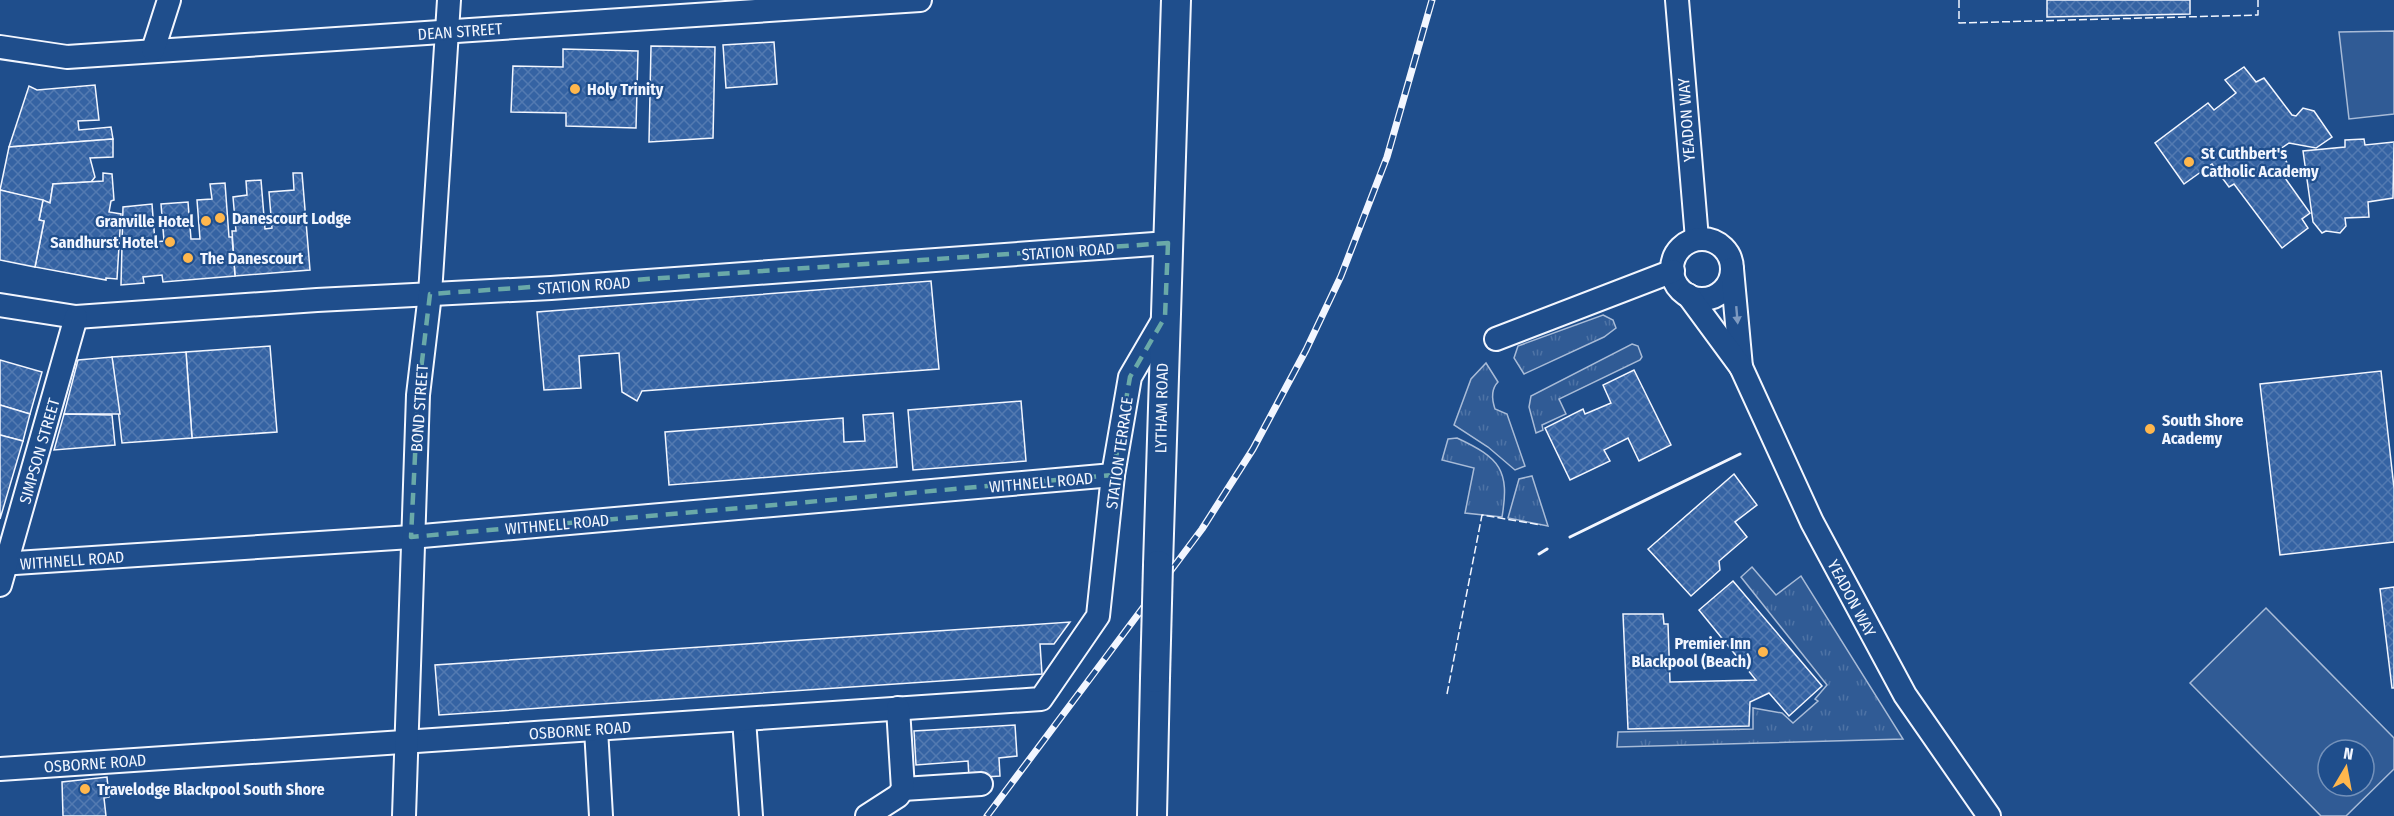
<svg xmlns="http://www.w3.org/2000/svg" width="2394" height="816" viewBox="0 0 2394 816" font-family="'Fira Sans Condensed',sans-serif">
	<defs>
		<pattern id="grass-tufts" width="24" height="20" patternUnits="userSpaceOnUse" patternTransform="scale(1.5)"><rect width="24" height="20" fill="#305b95"/><path d="M3 7l-1-3M5 7V3M7 7l1-3M15 17l-1-3M17 17v-4M19 17l1-3" fill="none" stroke="#4e73a5"/></pattern>
		<pattern id="building-cross-hatch" width="8" height="8" patternUnits="userSpaceOnUse" patternTransform="scale(1.5)"><rect width="8" height="8" fill="#3563a3"/><path d="M0 0l8 8M0 8l8-8" fill="none" stroke="#537ab1"/></pattern>
	</defs>
	<rect width="100%" height="100%" fill="#1f4e8c"/>
	<!-- grass -->
	<g fill="url(#grass-tufts)" stroke="#a8bbd7" stroke-width="1.5">
		<polygon points="1603,315 1613,320 1616,328 1604,337 1524,374 1514,358 1518,346"/>
		<polygon points="1632,344 1638,346 1642,357 1640,360 1559,399 1566,414 1542,425 1543,430 1536,433 1529,407 1531,396"/>
		<path d="M 1486,363 L 1498,382 C 1491,389 1492,400 1495,409 L 1507,414 L 1525,466 L 1515,470 L 1488,447 L 1454,425 L 1471,379 Z"/>
		<path d="M 1457,438 C 1500,458 1510,470 1502,517 L 1465,513 L 1474,468 L 1442,460 L 1448,439 Z"/>
		<polygon points="1532,476 1548,526 1508,518 1519,479"/>
		<polygon points="1752,567 1776,595 1801,576 1903,739 1617,747 1618,732 1753,729 1753,708 1782,713 1793,723 1818,701 1815,699 1827,685 1741,577"/>
	</g>
	<!-- garden -->
	<g fill="#305b95" stroke="#a8bbd7" stroke-width="1.5" fill-rule="evenodd">
		<polygon points="2394,31 2394,114 2349,119 2339,32"/>
		<path d="M 2266,608 L 2394,738 L 2394,769 L 2346,816 L 2321,816 L 2190,683 ZM 2328,750 L 2364,750 L 2364,786 L 2328,786 Z"/>
	</g>
	<!-- building -->
	<g fill="url(#building-cross-hatch)" stroke="#f2f6ff" stroke-width="1.5">
		<polygon points="2047,0 2190,0 2190,14 2047,17"/>
		<polygon points="774,42 777,84 726,88 723,45"/>
		<polygon points="651,46 715,47 713,138 649,142"/>
		<polygon points="563,49 638,51 636,128 566,126 566,113 511,112 513,66 563,67"/>
		<polygon points="2244,67 2256,82 2264,78 2292,115 2296,116 2303,108 2314,111 2332,137 2316,148 2289,143 2279,150 2288,164 2280,171 2310,213 2302,219 2308,228 2282,248 2234,184 2229,187 2212,164 2184,184 2155,143 2208,103 2214,110 2236,93 2225,80"/>
		<polygon points="95,85 99,120 78,121 79,130 111,127 113,139 9,147 29,86 37,90"/>
		<polygon points="113,139 113,157 90,158 95,177 91,182 53,184 50,203 0,190 9,147"/>
		<polygon points="2364,139 2365,145 2394,142 2393,198 2368,202 2369,217 2345,218 2346,226 2340,233 2326,231 2322,233 2313,222 2303,151 2345,147 2345,140"/>
		<polygon points="103,173 112,174 114,200 111,201 109,212 121,214 117,279 106,278 106,280 35,267 44,221 39,220 43,200 50,203 53,184 103,181"/>
		<polygon points="293,173 302,173 310,270 235,276 232,231 236,231 233,197 247,195 246,181 261,180 265,229 272,228 269,192 294,190"/>
		<polygon points="225,183 229,237 232,237 235,276 163,282 162,275 143,277 144,283 121,285 123,207 152,204 155,242 164,241 161,204 188,202 191,239 200,239 197,200 212,199 210,184"/>
		<polygon points="0,190 43,200 39,220 44,221 35,267 0,260"/>
		<polygon points="931,281 939,369 642,391 637,401 622,392 619,353 579,356 581,388 544,390 537,312"/>
		<polygon points="270,346 277,432 192,438 186,352"/>
		<polygon points="186,352 192,438 122,443 112,357"/>
		<polygon points="112,357 120,414 64,414 78,360"/>
		<polygon points="0,360 42,372 30,414 0,405"/>
		<polygon points="1634,370 1671,445 1639,461 1628,438 1604,450 1610,461 1570,480 1545,428 1583,409 1585,414 1611,403 1603,385"/>
		<polygon points="2381,371 2394,488 2394,542 2280,555 2260,384"/>
		<polygon points="1021,401 1026,461 913,470 908,410"/>
		<polygon points="0,405 30,414 23,441 0,435"/>
		<polygon points="893,413 897,467 669,485 665,432 843,418 844,442 865,441 863,415"/>
		<polygon points="64,414 112,415 115,445 54,450"/>
		<polygon points="0,435 23,441 0,519"/>
		<polygon points="1734,474 1757,505 1735,522 1747,537 1719,561 1720,570 1691,596 1648,549"/>
		<polygon points="1733,581 1822,686 1789,716 1769,693 1750,702 1749,726 1628,729 1623,614 1663,614 1664,624 1668,624 1670,682 1756,680 1699,610"/>
		<polygon points="2394,587 2394,688 2392,688 2380,589"/>
		<polygon points="1070,622 1054,644 1040,644 1042,674 439,715 435,665"/>
		<polygon points="1015,725 1017,756 999,758 1000,776 969,778 968,761 916,765 914,731"/>
		<polygon points="107,777 109,797 104,798 106,816 63,816 62,782"/>
	</g>
	<g fill="none" stroke-linecap="round" stroke-linejoin="round">
		<!-- minor casing -->
		<g stroke="#f2f6ff" stroke-width="26">
			<g id="minor">
				<polyline points="1677,0 1697,239"/>
				<polyline points="0,47 67,57 920,0"/>
				<polyline points="153,50 169,0"/>
				<circle cx="1702" cy="269" r="30"/>
				<polyline points="1732,269 1741,367"/>
				<polyline points="1688,295 1741,367 1812,522 1905,695 1989,816"/>
				<polyline points="0,305 76,317 317,300 551,288 1168,243"/>
				<polyline points="1496,339 1673,271"/>
				<polyline points="0,564 411,537 1113,475"/>
				<polyline points="0,585 76,317"/>
				<polyline points="744,719 751,816"/>
				<polyline points="596,729 601,816"/>
				<polyline points="0,769 1041,699 1098,616 1113,475 1130,377 1165,317"/>
				<polyline points="903,789 981,784"/>
				<polyline points="404,816 418,395 430,294 449,0"/>
				<polyline points="867,816 898,796 903,789 898,708"/>
			</g>
		</g>
		<!-- major casing -->
		<g stroke="#f2f6ff" stroke-width="32">
			<g id="major">
				<polyline points="1158,565 1176,0"/>
				<polyline points="1152,816 1155,678"/>
			</g>
		</g>
		<!-- minor -->
		<use href="#minor" stroke="#1f4e8c" stroke-width="22"/>
		<!-- major -->
		<use href="#major" stroke="#1f4e8c" stroke-width="28"/>
		<!-- rail casing -->
		<g stroke="#f2f6ff" stroke-width="7">
			<polyline id="rail" points="987,816 1202,529 1253,449 1306,350 1341,276 1387,157 1432,0"/>
		</g>
		<!-- rail -->
		<use href="#rail" stroke="#1f4e8c" stroke-width="4.5" stroke-dasharray="14" stroke-linecap="butt"/>
		<!-- major-bridge casing -->
		<g stroke="#f2f6ff" stroke-width="32" stroke-linecap="butt">
			<polyline id="major-bridge" points="1155,678 1158,565"/>
		</g>
		<!-- major-bridge -->
		<use href="#major-bridge" stroke="#1f4e8c" stroke-width="28"/>
		<!-- fence -->
		<g stroke="#f2f6ff" stroke-width="1.5" stroke-dasharray="8 3" stroke-linecap="butt">
			<polyline points="1959,0 1959,23 2258,15 2258,0"/>
			<polyline points="1447,694 1482,515 1541,525"/>
		</g>
		<!-- wall -->
		<g stroke="#f2f6ff" stroke-width="3">
			<polyline points="1570,537 1740,454"/>
			<polyline points="1539,554 1547,549"/>
		</g>
	</g>
	<!-- one-way arrows -->
	<defs><path id="oneway-solid" d="M-6-.8H1V-3.2L6.5 0L1 3.2V.8H-6Z" transform="scale(1.5)"/></defs>
	<use fill="#7e9ac0" href="#oneway-solid" transform="translate(1737 315) rotate(85)"/>
	<!-- marked area -->
	<path fill="none" stroke="#6aa9a8" stroke-width="4.5" stroke-dasharray="12 8" stroke-linejoin="round" d="M 1168,243 L 1165,317 L 1130,377 L 1113,475 L 411,537 L 418,395 L 430,294 Z"/>
	<!-- markers -->
	<g fill="#ffb74d" stroke="#1f4e8c" stroke-width="2">
		<circle cx="575" cy="89" r="6"/>
		<circle cx="2189" cy="162" r="6"/>
		<circle cx="220" cy="218" r="6"/>
		<circle cx="206" cy="221" r="6"/>
		<circle cx="170" cy="242" r="6"/>
		<circle cx="188" cy="258" r="6"/>
		<circle cx="2150" cy="429" r="6"/>
		<circle cx="1763" cy="652" r="6"/>
		<circle cx="85" cy="789" r="6"/>
	</g>
	<g text-anchor="middle" stroke-width="4.5" stroke-linejoin="round" paint-order="stroke">
		<!-- street labels -->
		<g font-size="16" fill="#f2f6ff" stroke="#1f4e8c">
			<text transform="translate(460 31) rotate(-4)" y="6">DEAN STREET</text>
			<text transform="translate(1686 120) rotate(-94)" y="6">YEADON WAY</text>
			<text transform="translate(1068 251) rotate(-4)" y="6">STATION ROAD</text>
			<text transform="translate(584 285) rotate(-4)" y="6">STATION ROAD</text>
			<text transform="translate(419 408) rotate(-86)" y="6">BOND STREET</text>
			<text transform="translate(1161 408) rotate(-89)" y="6">LYTHAM ROAD</text>
			<text transform="translate(39 451) rotate(-74)" y="6">SIMPSON STREET</text>
			<text transform="translate(1119 453) rotate(-82)" y="6">STATION TERRACE</text>
			<text transform="translate(1041 482) rotate(-5)" y="6">WITHNELL ROAD</text>
			<text transform="translate(557 524) rotate(-5)" y="6">WITHNELL ROAD</text>
			<text transform="translate(72 560) rotate(-4)" y="6">WITHNELL ROAD</text>
			<text transform="translate(1852 598) rotate(62)" y="6">YEADON WAY</text>
			<text transform="translate(580 730) rotate(-4)" y="6">OSBORNE ROAD</text>
			<text transform="translate(95 763) rotate(-4)" y="6">OSBORNE ROAD</text>
		</g>
		<!-- poi labels -->
		<g font-size="16" font-weight="bold" fill="#f2f6ff" stroke="#1f4e8c" text-anchor="start">
			<text x="587" y="95">Holy Trinity</text>
			<text x="2201" y="159">St Cuthbert's<tspan x="2201" dy="18">Catholic Academy</tspan></text>
			<text x="232" y="224">Danescourt Lodge</text>
			<text x="194" y="227" text-anchor="end">Granville Hotel</text>
			<text x="158" y="248" text-anchor="end">Sandhurst Hotel</text>
			<text x="200" y="264">The Danescourt</text>
			<text x="2162" y="426">South Shore<tspan x="2162" dy="18">Academy</tspan></text>
			<text x="1751" y="649" text-anchor="end">Premier Inn<tspan x="1751" dy="18">Blackpool (Beach)</tspan></text>
			<text x="97" y="795">Travelodge Blackpool South Shore</text>
		</g>
	</g>
	<!-- north arrow -->
	<g transform="translate(2346 768) rotate(10)"><circle r="28" fill="#1f4e8c" stroke="#7391ba" stroke-width="1.5"/>
	<path d="M0-4.5L10 22L0 15L-10 22Z" fill="#ffb74d"/>
	<text y="-9" font-size="16" font-weight="bold" text-anchor="middle" fill="#f2f6ff">N</text>
	</g>
</svg>
